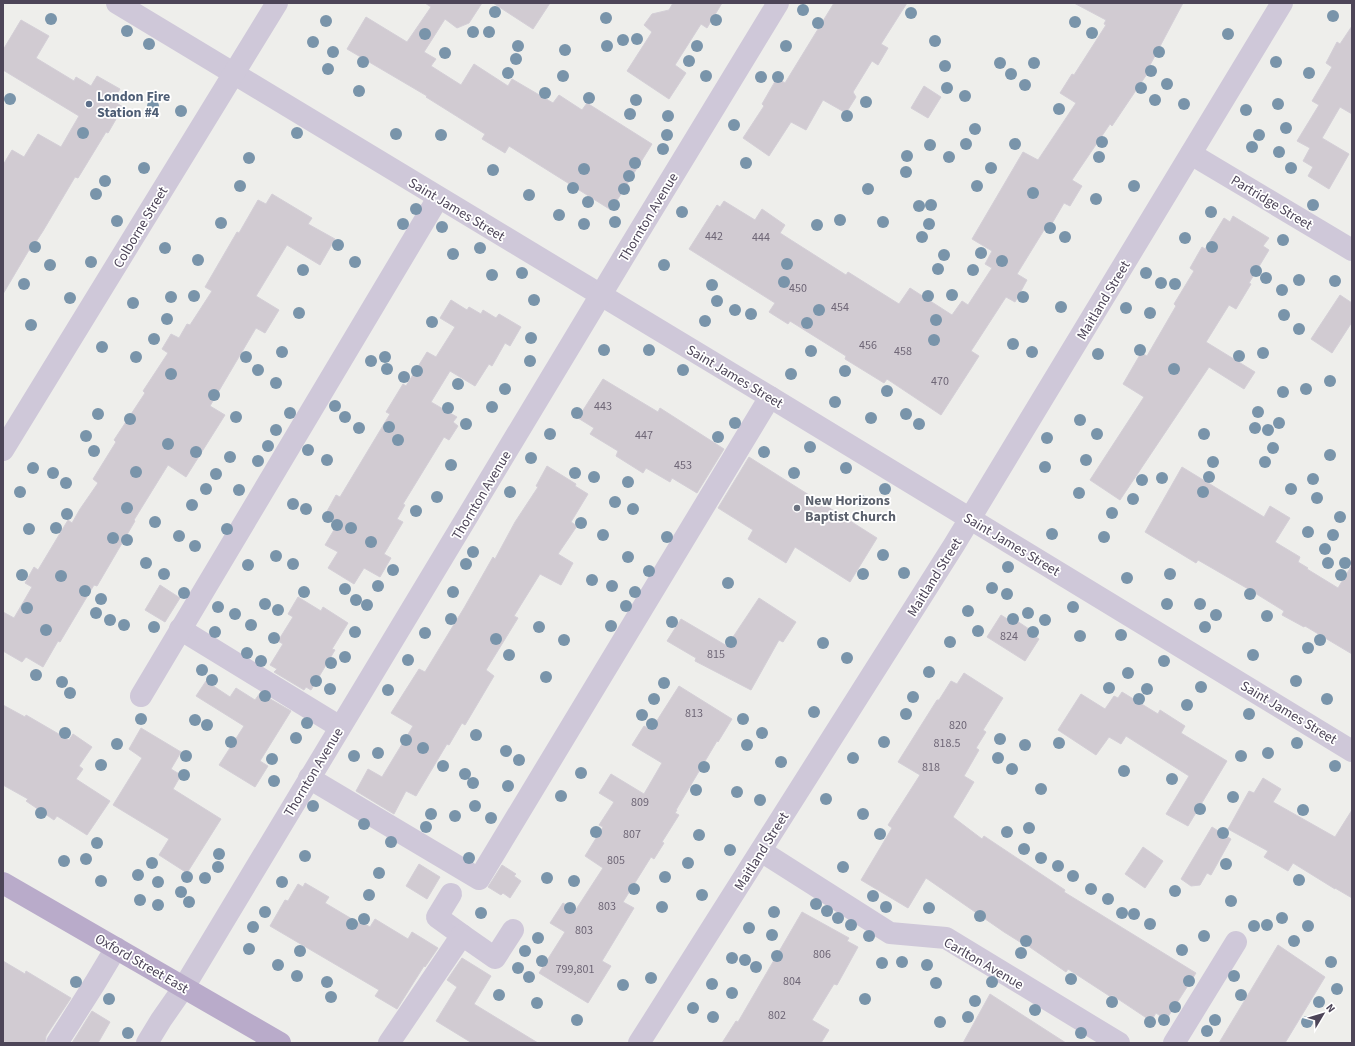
<svg xmlns="http://www.w3.org/2000/svg" width="1355" height="1046" viewBox="0 0 1355 1046" font-family="'Source Sans 3',sans-serif">
	<rect width="100%" height="100%" fill="#eeeeeb"/>
	<!-- building -->
	<g fill="#d1cbd2" stroke="#d4cfd7">
		<polygon points="425,3 482,3 469,23 457,28 445,19 424,52 436,59 431,66 461,85 474,64 508,86 512,79 553,103 559,95 582,110 587,103 652,144 611,210 509,146 505,153 482,139 485,134 426,97 427,96 347,49 366,17 407,42 431,7"/>
		<polygon points="493,3 550,3 533,29"/>
		<polygon points="673,3 722,3 707,28 701,24 675,65 686,73 669,99 627,71 652,32 644,25 652,14 669,10"/>
		<polygon points="834,3 907,3 881,44 888,48 878,65 872,61 853,92 856,97 846,113 823,100 806,130 791,122 769,156 743,138 764,106 762,104 777,78 785,83"/>
		<polygon points="1074,3 1183,3 1149,67 1151,68 1112,126 1110,124 1072,180 1082,186 1070,206 1064,203 1047,232 1044,230 1017,274 1027,280 1015,302 1006,297 971,351 979,356 941,415 887,379 884,383 845,359 846,356 790,321 788,324 769,312 775,303 689,249 717,205 720,207 724,201 755,220 762,209 785,225 780,233 846,275 848,272 899,304 910,288 952,315 962,301 968,305 992,268 985,264 992,251 972,239 1023,152 1038,160 1076,103 1060,93 1072,74 1074,75 1106,25 1104,24 1106,20"/>
		<polygon points="21,20 49,36 36,58 74,81 76,77 91,86 97,76 120,89 113,101 123,107 108,133 106,132 78,178 75,177 43,231 30,251 29,250 3,294 3,165 12,150 24,157 38,134 61,147 79,116 3,70 3,50"/>
		<polygon points="1352,26 1352,114 1340,107 1322,138 1349,154 1329,189 1308,176 1313,167 1303,161 1310,148 1297,141 1319,105 1312,101 1332,67 1326,63 1337,42 1340,44"/>
		<polygon points="924,86 941,97 928,118 911,108"/>
		<polygon points="272,194 312,218 308,224 335,239 320,265 287,245 256,296 279,310 265,333 256,328 210,406 225,415 186,477 168,465 134,520 135,521 97,586 94,585 60,642 58,641 43,667 26,657 22,662 3,651 3,612 14,618 32,587 25,583 34,567 38,570 68,520 72,523 80,509 98,483 93,479 116,442 114,440 145,393 143,391 168,353 162,349 171,334 179,338 187,324 190,325 212,291 205,287 237,232 239,233 258,200 266,204"/>
		<polygon points="1233,216 1269,238 1263,246 1269,250 1249,283 1251,284 1236,309 1229,305 1206,342 1255,372 1244,389 1209,367 1120,500 1090,480 1144,397 1123,384 1141,353 1147,356 1176,306 1174,304 1194,271 1190,268 1202,247 1205,249 1224,218 1230,222"/>
		<polygon points="1340,295 1352,303 1352,322 1332,353 1311,339"/>
		<polygon points="451,300 467,310 469,307 481,314 483,310 496,318 499,314 521,327 510,346 505,343 492,366 489,364 475,386 450,371 431,402 457,417 453,422 458,426 449,440 444,437 403,504 405,505 397,519 403,522 384,554 391,558 380,577 364,568 354,584 328,568 338,552 325,545 338,523 325,515 336,495 340,497 390,414 386,412 403,384 406,386 427,352 436,357 455,327 440,318"/>
		<polygon points="603,379 658,412 660,408 724,449 697,493 672,478 670,482 646,468 643,473 616,456 618,451 590,434 594,428 578,418"/>
		<polygon points="749,457 877,538 850,582 795,547 786,563 748,539 753,530 718,508"/>
		<polygon points="547,466 576,484 575,486 588,494 571,522 577,526 558,554 573,563 561,585 540,574 514,616 518,618 486,670 494,676 465,725 462,723 449,745 447,744 416,796 406,791 394,814 356,791 368,769 382,777 413,726 391,713 419,669 425,672 464,608 493,557 495,559 515,522 538,487 536,486"/>
		<polygon points="1182,467 1264,517 1270,506 1290,518 1275,542 1300,557 1298,562 1308,568 1307,569 1338,588 1352,565 1352,654 1305,626 1304,627 1282,615 1284,611 1250,590 1198,560 1196,563 1145,532"/>
		<polygon points="160,585 180,598 165,622 145,610"/>
		<polygon points="298,597 321,611 323,607 348,623 332,649 335,650 311,690 306,687 304,690 274,672 277,669 270,665 283,644 278,641 293,617 288,614"/>
		<polygon points="759,598 796,622 783,642 779,640 751,690 695,661 696,658 667,641 681,619 727,646"/>
		<polygon points="1001,615 1012,622 1014,619 1029,629 1027,631 1039,639 1025,661 987,637"/>
		<polygon points="964,673 1003,698 983,730 986,732 976,748 979,750 964,776 974,782 953,817 982,839 984,836 1065,890 1064,892 1196,973 1166,1020 1156,1013 1151,1021 1112,995 1111,997 1068,969 1066,972 1021,941 1020,942 1004,932 926,878 908,908 861,880 892,828 888,825 920,775 898,762 937,700 939,700 951,681 957,684"/>
		<polygon points="206,681 230,697 236,688 255,700 260,693 291,711 260,761 268,766 255,787 219,765 244,726 196,696"/>
		<polygon points="679,686 732,719 718,742 717,741 676,810 677,810 675,813 679,815 662,842 664,843 654,859 651,857 623,902 634,908 602,961 611,966 588,1003 539,973 565,932 550,923 563,903 575,911 603,868 585,856 603,827 599,825 614,802 599,793 611,774 644,794 662,763 632,745 644,726 651,730"/>
		<polygon points="1122,692 1158,714 1160,710 1185,726 1181,733 1227,761 1188,826 1166,814 1189,776 1126,736 1121,744 1109,737 1096,755 1058,730 1081,694 1105,709 1114,696 1118,698"/>
		<polygon points="3,705 25,717 26,715 69,740 73,734 92,747 79,766 83,769 76,779 110,801 87,835 57,816 54,820 26,801 28,799 3,785"/>
		<polygon points="141,728 181,752 171,769 181,775 173,789 221,819 187,873 159,855 169,839 113,805 142,758 129,749"/>
		<polygon points="1263,778 1281,789 1273,802 1335,837 1352,810 1352,898 1335,888 1335,889 1293,863 1288,871 1264,857 1268,851 1228,829 1249,791 1254,793"/>
		<polygon points="1212,827 1231,839 1211,875 1207,873 1200,885 1191,886 1181,879"/>
		<polygon points="1143,847 1163,861 1145,888 1125,874"/>
		<polygon points="419,864 440,877 427,899 406,886"/>
		<polygon points="502,865 516,874 514,876 521,881 510,898 503,893 501,895 488,887"/>
		<polygon points="305,883 329,897 325,903 362,925 363,923 370,927 375,919 408,939 412,932 438,948 425,967 424,966 397,1009 375,996 379,990 270,926 285,900 288,901 298,884 303,887"/>
		<polygon points="802,912 849,938 847,941 858,947 837,985 834,984 812,1020 829,1030 821,1043 722,1043 736,1021 738,1022"/>
		<polygon points="1278,945 1325,977 1285,1043 1219,1043"/>
		<polygon points="462,958 491,976 474,1004 538,1043 472,1043 436,1021 457,987 447,980"/>
		<polygon points="3,961 25,974 26,971 71,998 46,1036 45,1043 3,1043"/>
		<polygon points="990,994 1066,1043 963,1043"/>
		<polygon points="92,1011 110,1022 98,1043 72,1043"/>
	</g>
	<g fill="none" stroke-linecap="round" stroke-linejoin="round">
		<!-- minor -->
		<g stroke="#cfc8d9" stroke-width="22">
			<polyline points="117,3 770,397 1352,751"/>
			<polyline points="1191,154 1352,250"/>
			<polyline points="3,450 277,3"/>
			<polyline points="180,629 340,727"/>
			<polyline points="141,696 438,198"/>
			<polyline points="309,778 479,879 770,397"/>
			<polyline points="761,851 890,933 946,938 1119,1043"/>
			<polyline points="451,894 437,917 462,935"/>
			<polyline points="57,1043 95,983 116,948"/>
			<polyline points="147,1043 161,1020 184,987 623,258 778,3"/>
			<polyline points="389,1043 462,935 495,958 513,930"/>
			<polyline points="639,1043 954,545 1282,3"/>
			<polyline points="1174,1043 1236,942"/>
		</g>
		<!-- major -->
		<polyline stroke="#b9abca" stroke-width="22" points="3,883 280,1043"/>
	</g>
	<!-- trees -->
	<g fill="#7994aa">
		<circle cx="803" cy="10" r="6"/>
		<circle cx="495" cy="12" r="6"/>
		<circle cx="911" cy="13" r="6"/>
		<circle cx="1333" cy="16" r="6"/>
		<circle cx="606" cy="18" r="6"/>
		<circle cx="51" cy="19" r="6"/>
		<circle cx="716" cy="20" r="6"/>
		<circle cx="326" cy="21" r="6"/>
		<circle cx="1075" cy="22" r="6"/>
		<circle cx="818" cy="23" r="6"/>
		<circle cx="127" cy="31" r="6"/>
		<circle cx="473" cy="32" r="6"/>
		<circle cx="489" cy="32" r="6"/>
		<circle cx="1092" cy="33" r="6"/>
		<circle cx="425" cy="34" r="6"/>
		<circle cx="1228" cy="34" r="6"/>
		<circle cx="637" cy="39" r="6"/>
		<circle cx="623" cy="40" r="6"/>
		<circle cx="935" cy="41" r="6"/>
		<circle cx="313" cy="42" r="6"/>
		<circle cx="149" cy="44" r="6"/>
		<circle cx="518" cy="46" r="6"/>
		<circle cx="607" cy="46" r="6"/>
		<circle cx="697" cy="46" r="6"/>
		<circle cx="786" cy="46" r="6"/>
		<circle cx="565" cy="50" r="6"/>
		<circle cx="333" cy="52" r="6"/>
		<circle cx="1159" cy="52" r="6"/>
		<circle cx="445" cy="53" r="6"/>
		<circle cx="516" cy="59" r="6"/>
		<circle cx="689" cy="61" r="6"/>
		<circle cx="363" cy="62" r="6"/>
		<circle cx="1276" cy="62" r="6"/>
		<circle cx="1000" cy="63" r="6"/>
		<circle cx="1034" cy="63" r="6"/>
		<circle cx="945" cy="66" r="6"/>
		<circle cx="328" cy="69" r="6"/>
		<circle cx="1151" cy="71" r="6"/>
		<circle cx="508" cy="73" r="6"/>
		<circle cx="1309" cy="73" r="6"/>
		<circle cx="1011" cy="74" r="6"/>
		<circle cx="563" cy="76" r="6"/>
		<circle cx="706" cy="76" r="6"/>
		<circle cx="761" cy="77" r="6"/>
		<circle cx="778" cy="77" r="6"/>
		<circle cx="1167" cy="84" r="6"/>
		<circle cx="1025" cy="85" r="6"/>
		<circle cx="947" cy="88" r="6"/>
		<circle cx="1141" cy="88" r="6"/>
		<circle cx="359" cy="91" r="6"/>
		<circle cx="545" cy="93" r="6"/>
		<circle cx="965" cy="96" r="6"/>
		<circle cx="589" cy="98" r="6"/>
		<circle cx="10" cy="99" r="6"/>
		<circle cx="636" cy="100" r="6"/>
		<circle cx="1155" cy="100" r="6"/>
		<circle cx="866" cy="102" r="6"/>
		<circle cx="1184" cy="104" r="6"/>
		<circle cx="1278" cy="104" r="6"/>
		<circle cx="153" cy="106" r="6"/>
		<circle cx="1059" cy="109" r="6"/>
		<circle cx="1246" cy="110" r="6"/>
		<circle cx="181" cy="111" r="6"/>
		<circle cx="630" cy="114" r="6"/>
		<circle cx="668" cy="116" r="6"/>
		<circle cx="847" cy="116" r="6"/>
		<circle cx="734" cy="125" r="6"/>
		<circle cx="1286" cy="128" r="6"/>
		<circle cx="975" cy="129" r="6"/>
		<circle cx="83" cy="133" r="6"/>
		<circle cx="297" cy="133" r="6"/>
		<circle cx="396" cy="134" r="6"/>
		<circle cx="441" cy="135" r="6"/>
		<circle cx="667" cy="135" r="6"/>
		<circle cx="1259" cy="135" r="6"/>
		<circle cx="1102" cy="142" r="6"/>
		<circle cx="966" cy="144" r="6"/>
		<circle cx="1015" cy="144" r="6"/>
		<circle cx="930" cy="145" r="6"/>
		<circle cx="1252" cy="147" r="6"/>
		<circle cx="663" cy="149" r="6"/>
		<circle cx="1279" cy="152" r="6"/>
		<circle cx="907" cy="156" r="6"/>
		<circle cx="949" cy="157" r="6"/>
		<circle cx="1099" cy="157" r="6"/>
		<circle cx="249" cy="158" r="6"/>
		<circle cx="635" cy="163" r="6"/>
		<circle cx="746" cy="163" r="6"/>
		<circle cx="144" cy="168" r="6"/>
		<circle cx="991" cy="168" r="6"/>
		<circle cx="1291" cy="168" r="6"/>
		<circle cx="584" cy="169" r="6"/>
		<circle cx="493" cy="170" r="6"/>
		<circle cx="906" cy="172" r="6"/>
		<circle cx="629" cy="176" r="6"/>
		<circle cx="105" cy="181" r="6"/>
		<circle cx="240" cy="186" r="6"/>
		<circle cx="977" cy="186" r="6"/>
		<circle cx="1134" cy="186" r="6"/>
		<circle cx="573" cy="188" r="6"/>
		<circle cx="624" cy="189" r="6"/>
		<circle cx="868" cy="189" r="6"/>
		<circle cx="1033" cy="193" r="6"/>
		<circle cx="96" cy="194" r="6"/>
		<circle cx="529" cy="195" r="6"/>
		<circle cx="1096" cy="199" r="6"/>
		<circle cx="588" cy="202" r="6"/>
		<circle cx="614" cy="205" r="6"/>
		<circle cx="931" cy="205" r="6"/>
		<circle cx="1313" cy="205" r="6"/>
		<circle cx="919" cy="206" r="6"/>
		<circle cx="416" cy="209" r="6"/>
		<circle cx="682" cy="212" r="6"/>
		<circle cx="1211" cy="212" r="6"/>
		<circle cx="559" cy="215" r="6"/>
		<circle cx="840" cy="220" r="6"/>
		<circle cx="117" cy="221" r="6"/>
		<circle cx="615" cy="222" r="6"/>
		<circle cx="883" cy="222" r="6"/>
		<circle cx="221" cy="223" r="6"/>
		<circle cx="403" cy="224" r="6"/>
		<circle cx="584" cy="224" r="6"/>
		<circle cx="929" cy="224" r="6"/>
		<circle cx="817" cy="225" r="6"/>
		<circle cx="442" cy="227" r="6"/>
		<circle cx="1050" cy="228" r="6"/>
		<circle cx="922" cy="237" r="6"/>
		<circle cx="1065" cy="237" r="6"/>
		<circle cx="1185" cy="238" r="6"/>
		<circle cx="1283" cy="240" r="6"/>
		<circle cx="338" cy="245" r="6"/>
		<circle cx="35" cy="247" r="6"/>
		<circle cx="1212" cy="247" r="6"/>
		<circle cx="165" cy="248" r="6"/>
		<circle cx="480" cy="248" r="6"/>
		<circle cx="981" cy="253" r="6"/>
		<circle cx="453" cy="254" r="6"/>
		<circle cx="944" cy="255" r="6"/>
		<circle cx="198" cy="260" r="6"/>
		<circle cx="1002" cy="261" r="6"/>
		<circle cx="91" cy="262" r="6"/>
		<circle cx="355" cy="262" r="6"/>
		<circle cx="787" cy="264" r="6"/>
		<circle cx="50" cy="265" r="6"/>
		<circle cx="664" cy="265" r="6"/>
		<circle cx="938" cy="269" r="6"/>
		<circle cx="303" cy="270" r="6"/>
		<circle cx="973" cy="270" r="6"/>
		<circle cx="1256" cy="271" r="6"/>
		<circle cx="522" cy="273" r="6"/>
		<circle cx="1146" cy="273" r="6"/>
		<circle cx="492" cy="275" r="6"/>
		<circle cx="1266" cy="278" r="6"/>
		<circle cx="1299" cy="280" r="6"/>
		<circle cx="1335" cy="281" r="6"/>
		<circle cx="784" cy="282" r="6"/>
		<circle cx="1161" cy="283" r="6"/>
		<circle cx="24" cy="284" r="6"/>
		<circle cx="1175" cy="284" r="6"/>
		<circle cx="712" cy="285" r="6"/>
		<circle cx="1282" cy="290" r="6"/>
		<circle cx="952" cy="295" r="6"/>
		<circle cx="194" cy="296" r="6"/>
		<circle cx="928" cy="296" r="6"/>
		<circle cx="171" cy="297" r="6"/>
		<circle cx="1023" cy="297" r="6"/>
		<circle cx="70" cy="298" r="6"/>
		<circle cx="534" cy="300" r="6"/>
		<circle cx="717" cy="301" r="6"/>
		<circle cx="133" cy="303" r="6"/>
		<circle cx="1061" cy="307" r="6"/>
		<circle cx="1126" cy="308" r="6"/>
		<circle cx="735" cy="310" r="6"/>
		<circle cx="819" cy="310" r="6"/>
		<circle cx="299" cy="313" r="6"/>
		<circle cx="1150" cy="313" r="6"/>
		<circle cx="751" cy="314" r="6"/>
		<circle cx="1284" cy="315" r="6"/>
		<circle cx="167" cy="319" r="6"/>
		<circle cx="936" cy="320" r="6"/>
		<circle cx="705" cy="321" r="6"/>
		<circle cx="432" cy="322" r="6"/>
		<circle cx="807" cy="323" r="6"/>
		<circle cx="31" cy="325" r="6"/>
		<circle cx="1299" cy="329" r="6"/>
		<circle cx="531" cy="338" r="6"/>
		<circle cx="154" cy="339" r="6"/>
		<circle cx="934" cy="340" r="6"/>
		<circle cx="1013" cy="344" r="6"/>
		<circle cx="102" cy="347" r="6"/>
		<circle cx="604" cy="350" r="6"/>
		<circle cx="649" cy="350" r="6"/>
		<circle cx="1140" cy="350" r="6"/>
		<circle cx="811" cy="351" r="6"/>
		<circle cx="282" cy="352" r="6"/>
		<circle cx="1032" cy="352" r="6"/>
		<circle cx="1263" cy="353" r="6"/>
		<circle cx="1098" cy="354" r="6"/>
		<circle cx="1239" cy="356" r="6"/>
		<circle cx="136" cy="357" r="6"/>
		<circle cx="246" cy="357" r="6"/>
		<circle cx="385" cy="357" r="6"/>
		<circle cx="371" cy="361" r="6"/>
		<circle cx="530" cy="361" r="6"/>
		<circle cx="387" cy="369" r="6"/>
		<circle cx="1174" cy="369" r="6"/>
		<circle cx="258" cy="370" r="6"/>
		<circle cx="683" cy="370" r="6"/>
		<circle cx="417" cy="371" r="6"/>
		<circle cx="845" cy="371" r="6"/>
		<circle cx="171" cy="374" r="6"/>
		<circle cx="791" cy="374" r="6"/>
		<circle cx="404" cy="377" r="6"/>
		<circle cx="1330" cy="381" r="6"/>
		<circle cx="276" cy="383" r="6"/>
		<circle cx="458" cy="384" r="6"/>
		<circle cx="505" cy="389" r="6"/>
		<circle cx="1306" cy="389" r="6"/>
		<circle cx="887" cy="391" r="6"/>
		<circle cx="1283" cy="392" r="6"/>
		<circle cx="214" cy="395" r="6"/>
		<circle cx="835" cy="402" r="6"/>
		<circle cx="335" cy="406" r="6"/>
		<circle cx="492" cy="407" r="6"/>
		<circle cx="448" cy="408" r="6"/>
		<circle cx="1258" cy="412" r="6"/>
		<circle cx="290" cy="413" r="6"/>
		<circle cx="577" cy="413" r="6"/>
		<circle cx="98" cy="414" r="6"/>
		<circle cx="906" cy="414" r="6"/>
		<circle cx="236" cy="417" r="6"/>
		<circle cx="345" cy="417" r="6"/>
		<circle cx="871" cy="418" r="6"/>
		<circle cx="130" cy="419" r="6"/>
		<circle cx="1080" cy="420" r="6"/>
		<circle cx="735" cy="423" r="6"/>
		<circle cx="1279" cy="423" r="6"/>
		<circle cx="466" cy="424" r="6"/>
		<circle cx="919" cy="424" r="6"/>
		<circle cx="389" cy="427" r="6"/>
		<circle cx="359" cy="428" r="6"/>
		<circle cx="1255" cy="428" r="6"/>
		<circle cx="276" cy="430" r="6"/>
		<circle cx="1268" cy="430" r="6"/>
		<circle cx="550" cy="434" r="6"/>
		<circle cx="1097" cy="434" r="6"/>
		<circle cx="1204" cy="434" r="6"/>
		<circle cx="86" cy="436" r="6"/>
		<circle cx="718" cy="437" r="6"/>
		<circle cx="1047" cy="438" r="6"/>
		<circle cx="398" cy="440" r="6"/>
		<circle cx="168" cy="444" r="6"/>
		<circle cx="268" cy="446" r="6"/>
		<circle cx="810" cy="447" r="6"/>
		<circle cx="1273" cy="448" r="6"/>
		<circle cx="308" cy="450" r="6"/>
		<circle cx="94" cy="451" r="6"/>
		<circle cx="196" cy="452" r="6"/>
		<circle cx="764" cy="452" r="6"/>
		<circle cx="1330" cy="455" r="6"/>
		<circle cx="230" cy="457" r="6"/>
		<circle cx="531" cy="458" r="6"/>
		<circle cx="327" cy="460" r="6"/>
		<circle cx="1086" cy="460" r="6"/>
		<circle cx="258" cy="461" r="6"/>
		<circle cx="1213" cy="462" r="6"/>
		<circle cx="1265" cy="462" r="6"/>
		<circle cx="451" cy="465" r="6"/>
		<circle cx="1045" cy="467" r="6"/>
		<circle cx="33" cy="468" r="6"/>
		<circle cx="846" cy="468" r="6"/>
		<circle cx="136" cy="472" r="6"/>
		<circle cx="53" cy="473" r="6"/>
		<circle cx="575" cy="473" r="6"/>
		<circle cx="794" cy="473" r="6"/>
		<circle cx="216" cy="474" r="6"/>
		<circle cx="594" cy="477" r="6"/>
		<circle cx="1209" cy="477" r="6"/>
		<circle cx="1162" cy="478" r="6"/>
		<circle cx="1313" cy="479" r="6"/>
		<circle cx="1142" cy="480" r="6"/>
		<circle cx="628" cy="482" r="6"/>
		<circle cx="66" cy="483" r="6"/>
		<circle cx="206" cy="489" r="6"/>
		<circle cx="885" cy="489" r="6"/>
		<circle cx="1291" cy="489" r="6"/>
		<circle cx="239" cy="490" r="6"/>
		<circle cx="20" cy="492" r="6"/>
		<circle cx="510" cy="492" r="6"/>
		<circle cx="1203" cy="492" r="6"/>
		<circle cx="1079" cy="493" r="6"/>
		<circle cx="437" cy="497" r="6"/>
		<circle cx="1317" cy="498" r="6"/>
		<circle cx="1133" cy="499" r="6"/>
		<circle cx="861" cy="501" r="6"/>
		<circle cx="615" cy="502" r="6"/>
		<circle cx="293" cy="504" r="6"/>
		<circle cx="192" cy="505" r="6"/>
		<circle cx="127" cy="508" r="6"/>
		<circle cx="306" cy="509" r="6"/>
		<circle cx="633" cy="509" r="6"/>
		<circle cx="416" cy="511" r="6"/>
		<circle cx="1112" cy="513" r="6"/>
		<circle cx="67" cy="514" r="6"/>
		<circle cx="328" cy="517" r="6"/>
		<circle cx="1340" cy="517" r="6"/>
		<circle cx="155" cy="522" r="6"/>
		<circle cx="581" cy="523" r="6"/>
		<circle cx="337" cy="525" r="6"/>
		<circle cx="56" cy="528" r="6"/>
		<circle cx="351" cy="528" r="6"/>
		<circle cx="29" cy="529" r="6"/>
		<circle cx="227" cy="529" r="6"/>
		<circle cx="1308" cy="532" r="6"/>
		<circle cx="1052" cy="534" r="6"/>
		<circle cx="603" cy="535" r="6"/>
		<circle cx="1333" cy="535" r="6"/>
		<circle cx="179" cy="536" r="6"/>
		<circle cx="667" cy="537" r="6"/>
		<circle cx="1104" cy="537" r="6"/>
		<circle cx="113" cy="538" r="6"/>
		<circle cx="127" cy="540" r="6"/>
		<circle cx="371" cy="542" r="6"/>
		<circle cx="195" cy="546" r="6"/>
		<circle cx="1325" cy="549" r="6"/>
		<circle cx="473" cy="552" r="6"/>
		<circle cx="883" cy="555" r="6"/>
		<circle cx="276" cy="556" r="6"/>
		<circle cx="628" cy="557" r="6"/>
		<circle cx="146" cy="563" r="6"/>
		<circle cx="1328" cy="563" r="6"/>
		<circle cx="1345" cy="563" r="6"/>
		<circle cx="293" cy="564" r="6"/>
		<circle cx="466" cy="564" r="6"/>
		<circle cx="248" cy="565" r="6"/>
		<circle cx="1008" cy="567" r="6"/>
		<circle cx="393" cy="570" r="6"/>
		<circle cx="649" cy="571" r="6"/>
		<circle cx="904" cy="573" r="6"/>
		<circle cx="164" cy="574" r="6"/>
		<circle cx="863" cy="574" r="6"/>
		<circle cx="1170" cy="574" r="6"/>
		<circle cx="22" cy="575" r="6"/>
		<circle cx="1341" cy="575" r="6"/>
		<circle cx="61" cy="576" r="6"/>
		<circle cx="1127" cy="578" r="6"/>
		<circle cx="592" cy="580" r="6"/>
		<circle cx="728" cy="583" r="6"/>
		<circle cx="378" cy="586" r="6"/>
		<circle cx="612" cy="586" r="6"/>
		<circle cx="992" cy="588" r="6"/>
		<circle cx="345" cy="589" r="6"/>
		<circle cx="85" cy="591" r="6"/>
		<circle cx="304" cy="592" r="6"/>
		<circle cx="453" cy="592" r="6"/>
		<circle cx="635" cy="592" r="6"/>
		<circle cx="184" cy="593" r="6"/>
		<circle cx="1007" cy="594" r="6"/>
		<circle cx="1250" cy="594" r="6"/>
		<circle cx="101" cy="599" r="6"/>
		<circle cx="356" cy="600" r="6"/>
		<circle cx="265" cy="604" r="6"/>
		<circle cx="1167" cy="604" r="6"/>
		<circle cx="1200" cy="604" r="6"/>
		<circle cx="367" cy="605" r="6"/>
		<circle cx="626" cy="606" r="6"/>
		<circle cx="218" cy="607" r="6"/>
		<circle cx="1073" cy="607" r="6"/>
		<circle cx="27" cy="608" r="6"/>
		<circle cx="278" cy="610" r="6"/>
		<circle cx="968" cy="611" r="6"/>
		<circle cx="96" cy="613" r="6"/>
		<circle cx="1028" cy="613" r="6"/>
		<circle cx="235" cy="614" r="6"/>
		<circle cx="1216" cy="615" r="6"/>
		<circle cx="1267" cy="616" r="6"/>
		<circle cx="451" cy="619" r="6"/>
		<circle cx="1013" cy="619" r="6"/>
		<circle cx="110" cy="620" r="6"/>
		<circle cx="1045" cy="620" r="6"/>
		<circle cx="672" cy="622" r="6"/>
		<circle cx="124" cy="625" r="6"/>
		<circle cx="251" cy="625" r="6"/>
		<circle cx="611" cy="626" r="6"/>
		<circle cx="154" cy="627" r="6"/>
		<circle cx="539" cy="627" r="6"/>
		<circle cx="1205" cy="627" r="6"/>
		<circle cx="46" cy="630" r="6"/>
		<circle cx="978" cy="631" r="6"/>
		<circle cx="215" cy="632" r="6"/>
		<circle cx="355" cy="632" r="6"/>
		<circle cx="1033" cy="632" r="6"/>
		<circle cx="425" cy="633" r="6"/>
		<circle cx="1121" cy="635" r="6"/>
		<circle cx="1080" cy="636" r="6"/>
		<circle cx="274" cy="638" r="6"/>
		<circle cx="496" cy="639" r="6"/>
		<circle cx="564" cy="640" r="6"/>
		<circle cx="1320" cy="640" r="6"/>
		<circle cx="731" cy="642" r="6"/>
		<circle cx="950" cy="642" r="6"/>
		<circle cx="823" cy="643" r="6"/>
		<circle cx="1308" cy="648" r="6"/>
		<circle cx="247" cy="653" r="6"/>
		<circle cx="509" cy="655" r="6"/>
		<circle cx="1253" cy="655" r="6"/>
		<circle cx="345" cy="657" r="6"/>
		<circle cx="847" cy="658" r="6"/>
		<circle cx="408" cy="660" r="6"/>
		<circle cx="261" cy="661" r="6"/>
		<circle cx="1164" cy="661" r="6"/>
		<circle cx="331" cy="663" r="6"/>
		<circle cx="202" cy="670" r="6"/>
		<circle cx="929" cy="672" r="6"/>
		<circle cx="1128" cy="673" r="6"/>
		<circle cx="36" cy="675" r="6"/>
		<circle cx="546" cy="677" r="6"/>
		<circle cx="212" cy="680" r="6"/>
		<circle cx="316" cy="681" r="6"/>
		<circle cx="1296" cy="681" r="6"/>
		<circle cx="62" cy="682" r="6"/>
		<circle cx="664" cy="683" r="6"/>
		<circle cx="1201" cy="687" r="6"/>
		<circle cx="1109" cy="688" r="6"/>
		<circle cx="330" cy="689" r="6"/>
		<circle cx="1147" cy="689" r="6"/>
		<circle cx="388" cy="690" r="6"/>
		<circle cx="70" cy="693" r="6"/>
		<circle cx="265" cy="696" r="6"/>
		<circle cx="913" cy="697" r="6"/>
		<circle cx="654" cy="699" r="6"/>
		<circle cx="1139" cy="699" r="6"/>
		<circle cx="1327" cy="699" r="6"/>
		<circle cx="1187" cy="705" r="6"/>
		<circle cx="814" cy="712" r="6"/>
		<circle cx="906" cy="714" r="6"/>
		<circle cx="1249" cy="714" r="6"/>
		<circle cx="642" cy="715" r="6"/>
		<circle cx="141" cy="719" r="6"/>
		<circle cx="743" cy="719" r="6"/>
		<circle cx="195" cy="720" r="6"/>
		<circle cx="307" cy="723" r="6"/>
		<circle cx="652" cy="724" r="6"/>
		<circle cx="207" cy="725" r="6"/>
		<circle cx="65" cy="733" r="6"/>
		<circle cx="762" cy="733" r="6"/>
		<circle cx="476" cy="735" r="6"/>
		<circle cx="296" cy="738" r="6"/>
		<circle cx="1000" cy="739" r="6"/>
		<circle cx="406" cy="740" r="6"/>
		<circle cx="231" cy="742" r="6"/>
		<circle cx="884" cy="742" r="6"/>
		<circle cx="1059" cy="743" r="6"/>
		<circle cx="1297" cy="743" r="6"/>
		<circle cx="117" cy="744" r="6"/>
		<circle cx="747" cy="745" r="6"/>
		<circle cx="1025" cy="745" r="6"/>
		<circle cx="423" cy="748" r="6"/>
		<circle cx="506" cy="751" r="6"/>
		<circle cx="378" cy="753" r="6"/>
		<circle cx="1268" cy="753" r="6"/>
		<circle cx="186" cy="756" r="6"/>
		<circle cx="354" cy="756" r="6"/>
		<circle cx="1241" cy="756" r="6"/>
		<circle cx="853" cy="758" r="6"/>
		<circle cx="998" cy="758" r="6"/>
		<circle cx="272" cy="759" r="6"/>
		<circle cx="519" cy="760" r="6"/>
		<circle cx="781" cy="762" r="6"/>
		<circle cx="101" cy="765" r="6"/>
		<circle cx="443" cy="766" r="6"/>
		<circle cx="1335" cy="766" r="6"/>
		<circle cx="704" cy="767" r="6"/>
		<circle cx="1012" cy="769" r="6"/>
		<circle cx="1124" cy="771" r="6"/>
		<circle cx="581" cy="773" r="6"/>
		<circle cx="465" cy="774" r="6"/>
		<circle cx="184" cy="775" r="6"/>
		<circle cx="1172" cy="779" r="6"/>
		<circle cx="274" cy="781" r="6"/>
		<circle cx="473" cy="783" r="6"/>
		<circle cx="508" cy="786" r="6"/>
		<circle cx="1041" cy="789" r="6"/>
		<circle cx="696" cy="790" r="6"/>
		<circle cx="737" cy="792" r="6"/>
		<circle cx="561" cy="796" r="6"/>
		<circle cx="1233" cy="797" r="6"/>
		<circle cx="826" cy="799" r="6"/>
		<circle cx="760" cy="800" r="6"/>
		<circle cx="313" cy="806" r="6"/>
		<circle cx="475" cy="806" r="6"/>
		<circle cx="1200" cy="809" r="6"/>
		<circle cx="1303" cy="810" r="6"/>
		<circle cx="41" cy="813" r="6"/>
		<circle cx="431" cy="814" r="6"/>
		<circle cx="863" cy="814" r="6"/>
		<circle cx="455" cy="816" r="6"/>
		<circle cx="491" cy="818" r="6"/>
		<circle cx="364" cy="824" r="6"/>
		<circle cx="426" cy="827" r="6"/>
		<circle cx="1029" cy="828" r="6"/>
		<circle cx="596" cy="832" r="6"/>
		<circle cx="1007" cy="832" r="6"/>
		<circle cx="1223" cy="833" r="6"/>
		<circle cx="880" cy="834" r="6"/>
		<circle cx="699" cy="835" r="6"/>
		<circle cx="391" cy="842" r="6"/>
		<circle cx="97" cy="843" r="6"/>
		<circle cx="1024" cy="849" r="6"/>
		<circle cx="730" cy="850" r="6"/>
		<circle cx="219" cy="854" r="6"/>
		<circle cx="305" cy="856" r="6"/>
		<circle cx="469" cy="858" r="6"/>
		<circle cx="1041" cy="858" r="6"/>
		<circle cx="86" cy="859" r="6"/>
		<circle cx="64" cy="861" r="6"/>
		<circle cx="152" cy="863" r="6"/>
		<circle cx="688" cy="863" r="6"/>
		<circle cx="1226" cy="864" r="6"/>
		<circle cx="1058" cy="866" r="6"/>
		<circle cx="218" cy="867" r="6"/>
		<circle cx="843" cy="867" r="6"/>
		<circle cx="379" cy="873" r="6"/>
		<circle cx="138" cy="875" r="6"/>
		<circle cx="1073" cy="876" r="6"/>
		<circle cx="187" cy="877" r="6"/>
		<circle cx="665" cy="877" r="6"/>
		<circle cx="205" cy="878" r="6"/>
		<circle cx="547" cy="878" r="6"/>
		<circle cx="1299" cy="880" r="6"/>
		<circle cx="101" cy="881" r="6"/>
		<circle cx="574" cy="881" r="6"/>
		<circle cx="158" cy="882" r="6"/>
		<circle cx="282" cy="882" r="6"/>
		<circle cx="634" cy="889" r="6"/>
		<circle cx="1091" cy="889" r="6"/>
		<circle cx="1175" cy="891" r="6"/>
		<circle cx="181" cy="892" r="6"/>
		<circle cx="369" cy="895" r="6"/>
		<circle cx="702" cy="895" r="6"/>
		<circle cx="873" cy="896" r="6"/>
		<circle cx="1108" cy="899" r="6"/>
		<circle cx="140" cy="900" r="6"/>
		<circle cx="1231" cy="901" r="6"/>
		<circle cx="189" cy="902" r="6"/>
		<circle cx="816" cy="904" r="6"/>
		<circle cx="158" cy="905" r="6"/>
		<circle cx="662" cy="907" r="6"/>
		<circle cx="886" cy="907" r="6"/>
		<circle cx="570" cy="908" r="6"/>
		<circle cx="929" cy="908" r="6"/>
		<circle cx="827" cy="911" r="6"/>
		<circle cx="265" cy="912" r="6"/>
		<circle cx="774" cy="912" r="6"/>
		<circle cx="481" cy="913" r="6"/>
		<circle cx="1122" cy="913" r="6"/>
		<circle cx="1134" cy="914" r="6"/>
		<circle cx="980" cy="916" r="6"/>
		<circle cx="838" cy="918" r="6"/>
		<circle cx="1282" cy="918" r="6"/>
		<circle cx="364" cy="919" r="6"/>
		<circle cx="352" cy="924" r="6"/>
		<circle cx="1150" cy="924" r="6"/>
		<circle cx="851" cy="925" r="6"/>
		<circle cx="1267" cy="925" r="6"/>
		<circle cx="1254" cy="926" r="6"/>
		<circle cx="1308" cy="926" r="6"/>
		<circle cx="253" cy="927" r="6"/>
		<circle cx="749" cy="928" r="6"/>
		<circle cx="772" cy="935" r="6"/>
		<circle cx="869" cy="936" r="6"/>
		<circle cx="1204" cy="936" r="6"/>
		<circle cx="538" cy="938" r="6"/>
		<circle cx="1026" cy="941" r="6"/>
		<circle cx="1294" cy="941" r="6"/>
		<circle cx="249" cy="949" r="6"/>
		<circle cx="1182" cy="950" r="6"/>
		<circle cx="300" cy="951" r="6"/>
		<circle cx="525" cy="951" r="6"/>
		<circle cx="1021" cy="953" r="6"/>
		<circle cx="777" cy="956" r="6"/>
		<circle cx="732" cy="958" r="6"/>
		<circle cx="745" cy="960" r="6"/>
		<circle cx="542" cy="961" r="6"/>
		<circle cx="902" cy="962" r="6"/>
		<circle cx="1331" cy="962" r="6"/>
		<circle cx="882" cy="963" r="6"/>
		<circle cx="278" cy="965" r="6"/>
		<circle cx="927" cy="965" r="6"/>
		<circle cx="756" cy="967" r="6"/>
		<circle cx="518" cy="968" r="6"/>
		<circle cx="297" cy="976" r="6"/>
		<circle cx="1234" cy="976" r="6"/>
		<circle cx="529" cy="977" r="6"/>
		<circle cx="651" cy="978" r="6"/>
		<circle cx="1071" cy="979" r="6"/>
		<circle cx="1189" cy="981" r="6"/>
		<circle cx="76" cy="982" r="6"/>
		<circle cx="327" cy="982" r="6"/>
		<circle cx="992" cy="982" r="6"/>
		<circle cx="936" cy="983" r="6"/>
		<circle cx="712" cy="984" r="6"/>
		<circle cx="623" cy="985" r="6"/>
		<circle cx="1337" cy="989" r="6"/>
		<circle cx="732" cy="993" r="6"/>
		<circle cx="499" cy="995" r="6"/>
		<circle cx="1241" cy="995" r="6"/>
		<circle cx="331" cy="997" r="6"/>
		<circle cx="109" cy="999" r="6"/>
		<circle cx="865" cy="999" r="6"/>
		<circle cx="975" cy="1001" r="6"/>
		<circle cx="1112" cy="1002" r="6"/>
		<circle cx="1319" cy="1002" r="6"/>
		<circle cx="537" cy="1003" r="6"/>
		<circle cx="1175" cy="1007" r="6"/>
		<circle cx="693" cy="1008" r="6"/>
		<circle cx="1035" cy="1010" r="6"/>
		<circle cx="713" cy="1017" r="6"/>
		<circle cx="968" cy="1017" r="6"/>
		<circle cx="577" cy="1020" r="6"/>
		<circle cx="1164" cy="1020" r="6"/>
		<circle cx="1215" cy="1020" r="6"/>
		<circle cx="940" cy="1022" r="6"/>
		<circle cx="1150" cy="1022" r="6"/>
		<circle cx="1307" cy="1022" r="6"/>
		<circle cx="1207" cy="1031" r="6"/>
		<circle cx="128" cy="1033" r="6"/>
		<circle cx="1081" cy="1033" r="6"/>
	</g>
	<!-- markers -->
	<circle fill="#5c6f8a" stroke="#fff" stroke-width="1.5" cx="89" cy="104" r="4"/>
	<circle fill="#6b7280" stroke="#fff" stroke-width="1.5" cx="797" cy="508" r="4"/>
	<g text-anchor="middle" stroke-width="3.5" stroke-linejoin="round" paint-order="stroke">
		<!-- number labels -->
		<g font-size="12" fill="#6e6676">
			<text x="714" y="240">442</text>
			<text x="761" y="241">444</text>
			<text x="798" y="292">450</text>
			<text x="840" y="311">454</text>
			<text x="868" y="349">456</text>
			<text x="903" y="355">458</text>
			<text x="940" y="385">470</text>
			<text x="603" y="410">443</text>
			<text x="644" y="439">447</text>
			<text x="683" y="469">453</text>
			<text x="1009" y="640">824</text>
			<text x="716" y="658">815</text>
			<text x="694" y="717">813</text>
			<text x="958" y="729">820</text>
			<text x="947" y="747">818.5</text>
			<text x="931" y="771">818</text>
			<text x="640" y="806">809</text>
			<text x="632" y="838">807</text>
			<text x="616" y="864">805</text>
			<text x="607" y="910">803</text>
			<text x="584" y="934">803</text>
			<text x="822" y="958">806</text>
			<text x="575" y="973">799,801</text>
			<text x="792" y="985">804</text>
			<text x="777" y="1019">802</text>
		</g>
		<!-- service labels -->
		<g font-size="14" font-weight="bold" fill="#4e5e75" stroke="#fff" text-anchor="start">
			<text x="97" y="101">London Fire<tspan x="97" dy="16">Station #4</tspan></text>
		</g>
		<!-- street labels -->
		<g font-size="14" fill="#4d4558" stroke="#fff">
			<text transform="translate(1272 202) rotate(31)" y="5">Partridge Street</text>
			<text transform="translate(457 209) rotate(31)" y="5">Saint James Street</text>
			<text transform="translate(648 217) rotate(-59)" y="5">Thornton Avenue</text>
			<text transform="translate(140 227) rotate(-59)" y="5">Colborne Street</text>
			<text transform="translate(1103 300) rotate(-59)" y="5">Maitland Street</text>
			<text transform="translate(735 376) rotate(31)" y="5">Saint James Street</text>
			<text transform="translate(481 495) rotate(-59)" y="5">Thornton Avenue</text>
			<text transform="translate(1012 544) rotate(31)" y="5">Saint James Street</text>
			<text transform="translate(934 577) rotate(-58)" y="5">Maitland Street</text>
			<text transform="translate(1289 712) rotate(31)" y="5">Saint James Street</text>
			<text transform="translate(313 772) rotate(-59)" y="5">Thornton Avenue</text>
			<text transform="translate(761 851) rotate(-58)" y="5">Maitland Street</text>
			<text transform="translate(142 963) rotate(30)" y="5">Oxford Street East</text>
			<text transform="translate(984 963) rotate(30)" y="5">Carlton Avenue</text>
		</g>
		<!-- worship labels -->
		<g font-size="14" font-weight="bold" fill="#5b616d" stroke="#fff" text-anchor="start">
			<text x="805" y="505">New Horizons<tspan x="805" dy="16">Baptist Church</tspan></text>
		</g>
	</g>
	<!-- border -->
	<rect width="1355" height="1046" fill="none" stroke="#4d4558" stroke-width="8"/>
	<!-- north arrow -->
	<g transform="translate(1323 1014) rotate(52)" stroke="#ffffff" stroke-width="3" paint-order="stroke">
	<path d="M0-3L7 15L0 10L-7 15Z" fill="#4d4558"/>
	<text y="-6" font-size="11" font-weight="bold" text-anchor="middle" fill="#4d4558">N</text>
	</g>
</svg>
